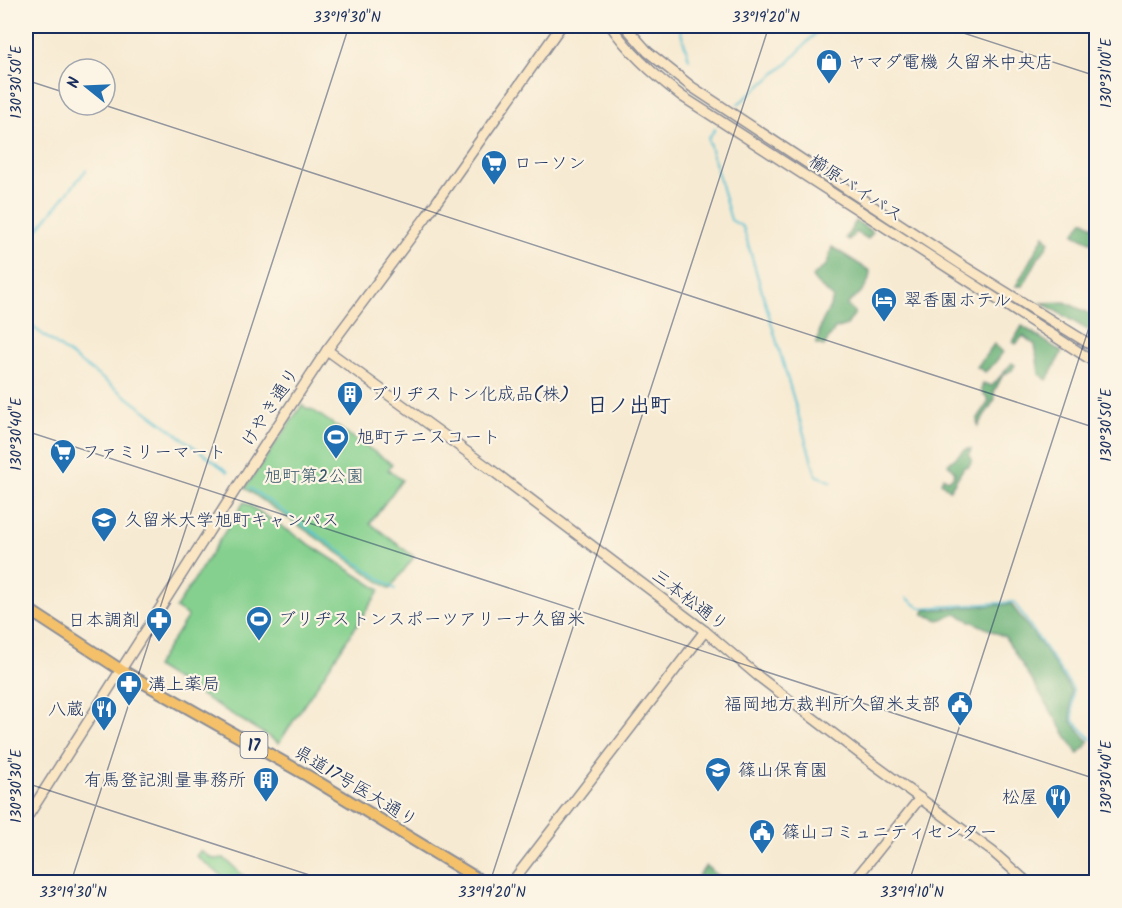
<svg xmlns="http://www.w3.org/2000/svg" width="1122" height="908" viewBox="0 0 1122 908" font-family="Kalam,'Klee One',sans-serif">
	<rect width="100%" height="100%" fill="#fcf5e5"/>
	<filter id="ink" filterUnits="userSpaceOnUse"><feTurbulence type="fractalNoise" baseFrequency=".0167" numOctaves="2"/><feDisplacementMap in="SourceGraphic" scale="12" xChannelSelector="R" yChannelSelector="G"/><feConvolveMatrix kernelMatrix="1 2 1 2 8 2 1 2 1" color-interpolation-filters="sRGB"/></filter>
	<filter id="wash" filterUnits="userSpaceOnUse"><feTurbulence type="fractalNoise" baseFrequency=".008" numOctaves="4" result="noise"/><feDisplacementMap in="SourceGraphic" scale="24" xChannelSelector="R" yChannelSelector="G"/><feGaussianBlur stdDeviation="1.35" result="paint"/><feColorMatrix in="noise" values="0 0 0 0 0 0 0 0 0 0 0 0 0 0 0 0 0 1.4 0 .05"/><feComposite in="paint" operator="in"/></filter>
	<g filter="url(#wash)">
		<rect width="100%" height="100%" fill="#f7ead2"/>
		<!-- green -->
		<g fill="#85d08e" stroke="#508076" stroke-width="1.5">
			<polygon points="302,405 309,410 311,409 392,464 388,470 402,480 370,523 414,557 390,589 245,488"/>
			<polygon points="244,502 380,590 279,743 155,667 188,616 176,608"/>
			<polygon points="200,851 214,859 224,858 248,880 247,882 230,882 196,856"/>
		</g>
		<!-- forest -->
		<g fill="#6cb279" stroke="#44706c" stroke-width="1.5">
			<polygon points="1083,220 1096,228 1096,245 1074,234"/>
			<polygon points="856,221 873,232 868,239 856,232 849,240 846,238"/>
			<polygon points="1044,235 1049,241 1047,247 1039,257 1023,286 1016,286"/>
			<path d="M 832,247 L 870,271 C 869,291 859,292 847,305 L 855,313 L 847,325 L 835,329 L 824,346 L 816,344 C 819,338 819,335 820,328 C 822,320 830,309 833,298 C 826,289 818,288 812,277 L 827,264 Z"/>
			<polygon points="1065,302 1092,315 1096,310 1096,335 1042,303"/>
			<polygon points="1022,326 1062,352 1047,380 1039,374 1035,345 1023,336 1016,344 1013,342"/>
			<polygon points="994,344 1003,352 994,364 985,372 977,367"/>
			<polygon points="1012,363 1015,365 1012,370 1003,375 994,392 995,399 978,426 977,420 989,401 981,390 983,383 992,386"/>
			<polygon points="966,449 971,449 969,455 972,459 969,466 964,467 950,490 941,482 943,477 948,480 953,477 955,472 948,464"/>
			<polygon points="1011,604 1045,650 1071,690 1071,721 1089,742 1079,754 1077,753 1005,637 956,614 939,620 923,614 925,610"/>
			<polygon points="706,866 727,882 693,882"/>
		</g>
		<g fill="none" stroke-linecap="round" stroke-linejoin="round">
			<!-- stream -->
			<g stroke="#58c1d4" stroke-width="2">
				<polyline points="679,26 689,59"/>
				<polyline points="738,104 788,63 822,26"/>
				<polyline points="715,129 708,139 731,220 743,227 816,475 832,482"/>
				<polyline points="26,244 86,170"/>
				<polyline points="26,322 228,472"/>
				<polyline points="250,488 395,589"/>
				<polyline points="907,598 920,608 1014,602 1073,689 1073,720 1091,739"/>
			</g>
		</g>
	</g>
	<g filter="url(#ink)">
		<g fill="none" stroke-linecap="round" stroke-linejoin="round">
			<!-- secondary casing -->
			<g stroke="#898c98" stroke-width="12">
				<g id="secondary">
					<path d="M 611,26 C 630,54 655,76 683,97 L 1096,363"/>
					<polyline points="625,26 648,52 692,87 962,265 1096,348"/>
					<polyline points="327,350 489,468 705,631 758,676 864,757 993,852 1027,882"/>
					<polyline points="26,819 236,489 327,350 426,217 561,26"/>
					<polyline points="512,882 705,631"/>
					<polyline points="853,882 920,798"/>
				</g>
			</g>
			<!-- primary casing -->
			<g stroke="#898c98" stroke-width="14">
				<polyline id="primary" points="26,608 121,670 308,776 483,882"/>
			</g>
			<!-- secondary -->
			<use href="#secondary" stroke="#fbe6c3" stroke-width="9"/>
			<!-- primary -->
			<use href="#primary" stroke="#f4c16a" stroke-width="10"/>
		</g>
	</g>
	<!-- ticks -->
	<path fill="none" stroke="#1b2f5e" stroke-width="1.5" stroke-opacity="0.45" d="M 942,26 L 1096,76M 26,80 L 69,94M 104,105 L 1096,428M 26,431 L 1096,779M 26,783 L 331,882M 71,882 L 349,26M 490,882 L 769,26M 909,882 L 1096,306"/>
	<!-- icons -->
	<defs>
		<g id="shop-pin" transform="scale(1.35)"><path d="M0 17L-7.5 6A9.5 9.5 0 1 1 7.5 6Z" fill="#1f6fb2" stroke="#fcf5e5"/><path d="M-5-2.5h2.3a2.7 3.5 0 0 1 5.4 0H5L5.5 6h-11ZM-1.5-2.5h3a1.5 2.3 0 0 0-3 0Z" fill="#fff"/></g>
		<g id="supermarket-pin" transform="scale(1.35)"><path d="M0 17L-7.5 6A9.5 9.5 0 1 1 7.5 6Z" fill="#1f6fb2" stroke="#fcf5e5"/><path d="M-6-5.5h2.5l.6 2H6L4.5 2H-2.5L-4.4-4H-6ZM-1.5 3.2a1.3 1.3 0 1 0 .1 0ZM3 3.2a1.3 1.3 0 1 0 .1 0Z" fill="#fff"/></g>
		<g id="hotel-pin" transform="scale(1.35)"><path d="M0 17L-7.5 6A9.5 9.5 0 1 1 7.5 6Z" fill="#1f6fb2" stroke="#fcf5e5"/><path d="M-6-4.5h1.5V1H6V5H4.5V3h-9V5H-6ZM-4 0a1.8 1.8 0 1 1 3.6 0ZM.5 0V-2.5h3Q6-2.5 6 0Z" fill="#fff"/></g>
		<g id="building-pin" transform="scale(1.35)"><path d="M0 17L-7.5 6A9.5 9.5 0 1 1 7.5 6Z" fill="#1f6fb2" stroke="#fcf5e5"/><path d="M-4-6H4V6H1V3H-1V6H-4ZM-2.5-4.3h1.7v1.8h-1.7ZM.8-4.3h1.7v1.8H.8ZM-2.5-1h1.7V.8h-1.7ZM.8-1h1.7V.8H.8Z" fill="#fff"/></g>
		<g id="stadium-pin" transform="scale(1.35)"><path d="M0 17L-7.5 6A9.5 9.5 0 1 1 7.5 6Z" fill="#1f6fb2" stroke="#fcf5e5"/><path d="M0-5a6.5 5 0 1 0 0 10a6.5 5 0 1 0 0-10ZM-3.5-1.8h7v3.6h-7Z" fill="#fff"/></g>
		<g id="university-pin" transform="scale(1.35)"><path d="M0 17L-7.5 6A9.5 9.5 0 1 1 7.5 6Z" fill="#1f6fb2" stroke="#fcf5e5"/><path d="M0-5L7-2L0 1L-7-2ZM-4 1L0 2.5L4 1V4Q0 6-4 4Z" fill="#fff"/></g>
		<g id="pharmacy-pin" transform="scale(1.35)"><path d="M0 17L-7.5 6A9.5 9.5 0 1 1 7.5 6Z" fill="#1f6fb2" stroke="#fcf5e5"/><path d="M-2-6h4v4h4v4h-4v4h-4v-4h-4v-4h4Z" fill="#fff"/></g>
		<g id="civic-pin" transform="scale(1.35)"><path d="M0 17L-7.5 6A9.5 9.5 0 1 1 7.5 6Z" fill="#1f6fb2" stroke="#fcf5e5"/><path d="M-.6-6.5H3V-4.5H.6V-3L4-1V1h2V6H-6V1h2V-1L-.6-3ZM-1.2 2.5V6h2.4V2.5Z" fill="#fff"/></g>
		<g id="restaurant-pin" transform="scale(1.35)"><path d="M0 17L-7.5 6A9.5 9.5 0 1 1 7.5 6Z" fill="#1f6fb2" stroke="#fcf5e5"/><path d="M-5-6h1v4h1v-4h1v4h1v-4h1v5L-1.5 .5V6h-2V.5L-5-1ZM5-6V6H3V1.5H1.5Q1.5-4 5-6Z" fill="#fff"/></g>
		<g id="school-pin" transform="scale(1.35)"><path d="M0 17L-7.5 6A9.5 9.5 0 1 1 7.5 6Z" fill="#1f6fb2" stroke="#fcf5e5"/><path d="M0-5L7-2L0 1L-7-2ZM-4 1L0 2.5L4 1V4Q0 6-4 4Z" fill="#fff"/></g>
	</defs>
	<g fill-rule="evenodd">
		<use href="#shop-pin" x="829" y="62"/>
		<use href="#supermarket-pin" x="494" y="163"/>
		<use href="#hotel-pin" x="884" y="300"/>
		<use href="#building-pin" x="350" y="394"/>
		<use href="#stadium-pin" x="336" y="437"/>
		<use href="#supermarket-pin" x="63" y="452"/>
		<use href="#university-pin" x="104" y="520"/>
		<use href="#stadium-pin" x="259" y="619"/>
		<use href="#pharmacy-pin" x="159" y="620"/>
		<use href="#pharmacy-pin" x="129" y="684"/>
		<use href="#civic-pin" x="960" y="704"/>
		<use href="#restaurant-pin" x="104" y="709"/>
		<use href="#school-pin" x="718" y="770"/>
		<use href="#building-pin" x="266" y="780"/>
		<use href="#restaurant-pin" x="1058" y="797"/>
		<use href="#civic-pin" x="762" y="832"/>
	</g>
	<g text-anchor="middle" stroke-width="4.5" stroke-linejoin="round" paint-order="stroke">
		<!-- shield labels -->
		<rect fill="#fcf5e5" stroke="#5e6a86" stroke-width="1.5" x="240.5" y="732" width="27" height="26" rx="4.5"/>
		<g font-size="16" font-weight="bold" fill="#1b2f5e">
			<text x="254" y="751">17</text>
		</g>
		<!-- poi labels -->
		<g font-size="18" fill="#1b2f5e" stroke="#fcf5e5" text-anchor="start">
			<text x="848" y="68">ヤマダ電機 久留米中央店</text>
			<text x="514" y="169">ローソン</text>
			<text x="904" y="306">翠香園ホテル</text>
			<text x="370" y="400">ブリヂストン化成品(株)</text>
			<text x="356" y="443">旭町テニスコート</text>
			<text x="82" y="458">ファミリーマート</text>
			<text x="124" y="526">久留米大学旭町キャンパス</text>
			<text x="278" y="625">ブリヂストンスポーツアリーナ久留米</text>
			<text x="140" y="626" text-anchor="end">日本調剤</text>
			<text x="148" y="690">溝上薬局</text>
			<text x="940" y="710" text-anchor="end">福岡地方裁判所久留米支部</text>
			<text x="84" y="715" text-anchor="end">八蔵</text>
			<text x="738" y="776">篠山保育園</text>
			<text x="246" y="786" text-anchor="end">有馬登記測量事務所</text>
			<text x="1038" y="803" text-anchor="end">松屋</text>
			<text x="782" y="838">篠山コミュニティセンター</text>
		</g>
		<!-- street labels -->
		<g font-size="18" fill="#1b2f5e" stroke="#fcf5e5">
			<text transform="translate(856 188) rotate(33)" y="6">櫛原バイパス</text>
			<text transform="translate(270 407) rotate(-57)" y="6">けやき通り</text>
			<text transform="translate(690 600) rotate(37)" y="6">三本松通り</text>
			<text transform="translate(356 786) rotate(31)" y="6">県道17号医大通り</text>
		</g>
		<!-- park labels -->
		<g font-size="18" fill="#36576a" stroke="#fcf5e5">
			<text x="314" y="482">旭町第2公園</text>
		</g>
		<!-- quarter labels -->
		<g font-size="21" font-weight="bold" fill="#1b2f5e" stroke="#fcf5e5">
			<text x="629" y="412">日ノ出町</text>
		</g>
	</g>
	<!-- margin -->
	<rect width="1122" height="908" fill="none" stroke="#fcf5e5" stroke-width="66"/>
	<!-- north arrow -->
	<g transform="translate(87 87) rotate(288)"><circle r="28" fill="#fcf5e5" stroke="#a2a6af" stroke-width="1.5"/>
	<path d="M0-4.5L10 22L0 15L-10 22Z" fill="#1f6fb2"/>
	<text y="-9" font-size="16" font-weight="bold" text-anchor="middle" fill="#1b2f5e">N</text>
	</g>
	<rect x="33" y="33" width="1056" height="842" fill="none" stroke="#1b2f5e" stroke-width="2"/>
	<g font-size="15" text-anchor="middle" fill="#1b2f5e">
		<text x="347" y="22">33°19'30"N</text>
		<text x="766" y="22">33°19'20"N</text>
		<text transform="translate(1106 73) rotate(-90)" y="5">130°31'00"E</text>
		<text transform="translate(16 82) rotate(-90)" y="5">130°30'50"E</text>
		<text transform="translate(1106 425) rotate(-90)" y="5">130°30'50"E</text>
		<text transform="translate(16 434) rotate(-90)" y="5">130°30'40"E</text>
		<text transform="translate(1106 777) rotate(-90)" y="5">130°30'40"E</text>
		<text transform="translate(16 786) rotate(-90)" y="5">130°30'30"E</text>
		<text x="73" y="897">33°19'30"N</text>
		<text x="492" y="897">33°19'20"N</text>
		<text x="912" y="897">33°19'10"N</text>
	</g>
</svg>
